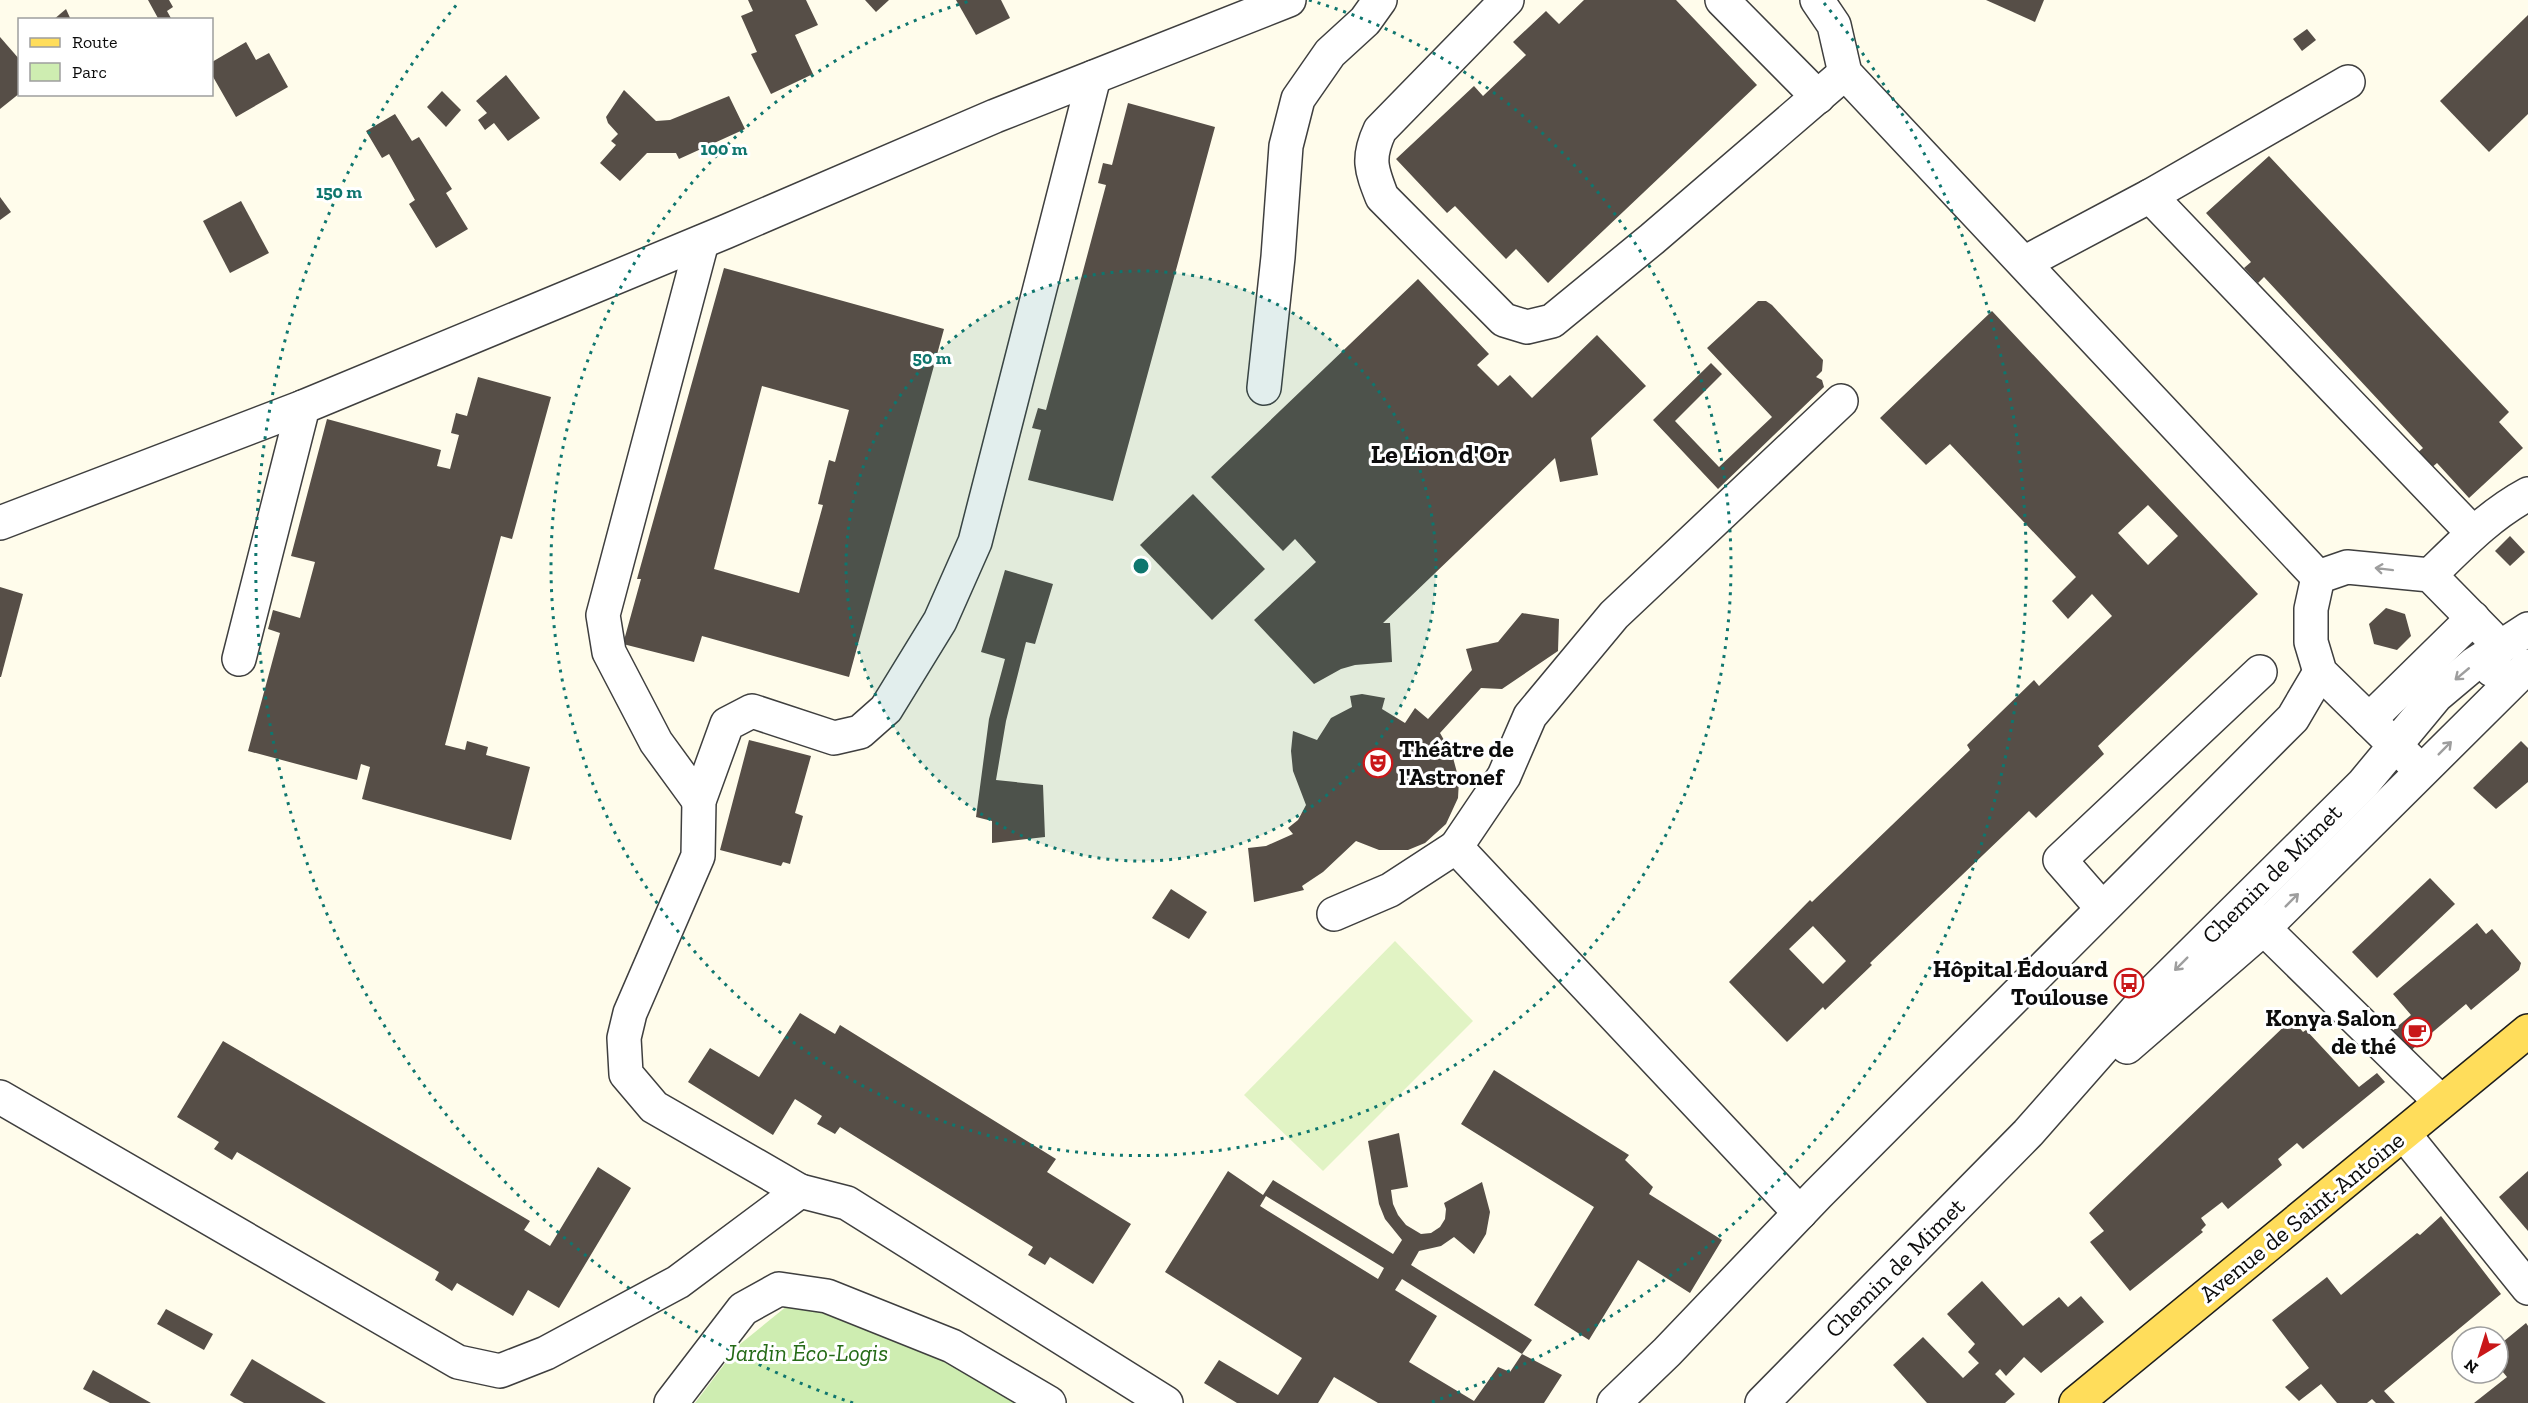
<svg xmlns="http://www.w3.org/2000/svg" width="2528" height="1403" viewBox="0 0 2528 1403" font-family="'Zilla Slab',serif">
	<rect width="100%" height="100%" fill="#fffceb"/>
	<!-- green -->
	<polygon fill="#ceedb1" points="807,1303 972,1366 1001,1387 1015,1403 695,1403 739,1345 787,1306"/>
	<!-- pitch -->
	<polygon fill="#e1f3c4" points="1395,941 1473,1021 1323,1171 1244,1095"/>
	<!-- building -->
	<g fill="#564e47" fill-rule="evenodd">
		<polygon points="148,0 169,0 173,7 167,11 172,20 159,20"/>
		<polygon points="748,0 806,0 818,25 795,35 813,74 771,94 751,54 757,52 741,16 753,11"/>
		<polygon points="865,0 889,0 876,12"/>
		<polygon points="956,0 1001,0 1010,18 976,35"/>
		<polygon points="1584,0 1676,0 1757,85 1548,283 1516,249 1506,259 1455,206 1447,213 1396,159 1474,86 1483,96 1526,55 1513,42 1546,11 1559,24"/>
		<polygon points="1986,0 2044,0 2035,22"/>
		<polygon points="66,9 71,20 53,20"/>
		<polygon points="2528,15 2528,114 2489,152 2440,101"/>
		<polygon points="2307,29 2316,40 2302,51 2293,39"/>
		<polygon points="0,37 20,60 20,93 0,109"/>
		<polygon points="246,42 256,60 269,53 288,87 236,117 212,75 212,62"/>
		<polygon points="506,75 540,118 508,141 494,123 485,130 478,120 487,113 476,101"/>
		<polygon points="624,90 656,121 670,120 729,96 745,129 679,159 676,153 647,153 620,181 600,163 616,145 611,141 618,134 608,123 606,117"/>
		<polygon points="442,91 461,110 446,127 427,107"/>
		<polygon points="1128,103 1215,127 1113,501 1028,480 1041,430 1032,428 1038,408 1046,410 1106,185 1098,183 1103,163 1112,165"/>
		<polygon points="395,114 412,141 419,137 452,189 446,193 468,229 436,248 409,204 415,200 389,154 382,158 366,131"/>
		<polygon points="2269,156 2509,412 2499,422 2523,448 2469,498 2437,463 2430,469 2416,454 2423,448 2264,277 2258,283 2244,268 2251,262 2206,213"/>
		<polygon points="0,197 11,212 0,220"/>
		<polygon points="241,201 269,253 230,273 203,221"/>
		<path d="M 724,268 L 944,329 L 849,677 L 702,636 L 694,662 L 623,644 L 641,579 L 637,579 ZM 762,386 L 849,410 L 835,462 L 829,460 L 818,504 L 823,505 L 799,593 L 714,569 Z"/>
		<polygon points="1418,279 1489,354 1477,365 1498,386 1510,375 1532,398 1597,335 1646,386 1591,438 1598,475 1560,482 1555,458 1383,623 1390,623 1392,662 1355,665 1341,669 1314,684 1254,620 1316,562 1295,539 1283,551 1211,477"/>
		<polygon points="1758,301 1766,301 1772,305 1823,360 1822,371 1816,377 1822,380 1824,387 1718,489 1653,420 1711,363 1722,374 1675,421 1719,467 1772,417 1707,348"/>
		<path d="M 1992,311 L 2258,594 L 2098,746 L 2104,754 L 2036,818 L 2029,811 L 1870,963 L 1872,965 L 1825,1010 L 1823,1007 L 1787,1042 L 1729,982 L 1810,900 L 1812,902 L 1970,750 L 1967,745 L 2034,680 L 2039,686 L 2112,616 L 2092,594 L 2068,619 L 2052,601 L 2076,577 L 1950,444 L 1926,465 L 1880,418 ZM 2148,505 L 2178,536 L 2148,565 L 2118,533 ZM 1813,926 L 1846,961 L 1823,984 L 1789,949 Z"/>
		<polygon points="478,377 551,397 512,539 501,536 445,745 465,750 467,741 488,747 486,755 530,767 511,840 362,799 370,767 361,764 357,780 248,751 280,633 268,629 273,610 300,618 315,562 291,556 327,419 441,450 437,466 450,469 459,435 451,433 456,413 467,416"/>
		<polygon points="1193,494 1265,569 1212,620 1140,545"/>
		<polygon points="2510,536 2525,552 2510,566 2495,551"/>
		<polygon points="1005,570 1053,584 1035,644 1026,642 1006,721 996,780 1043,785 1045,837 992,843 992,821 976,817 989,719 1005,659 981,652"/>
		<polygon points="0,587 23,594 1,677 0,677"/>
		<polygon points="2386,608 2405,614 2411,636 2397,650 2374,644 2369,624"/>
		<polygon points="1522,613 1559,619 1558,651 1502,689 1481,688 1440,733 1452,754 1459,780 1458,798 1446,824 1425,843 1408,850 1379,850 1356,841 1323,872 1302,886 1304,890 1254,902 1248,848 1266,846 1293,834 1288,828 1298,820 1306,805 1293,771 1291,751 1293,731 1317,740 1331,718 1352,707 1350,696 1362,694 1385,698 1382,709 1405,723 1415,708 1428,719 1472,670 1466,649 1498,642"/>
		<polygon points="749,740 811,756 795,813 803,816 790,864 783,862 781,866 720,850"/>
		<polygon points="2521,741 2528,748 2528,782 2496,809 2473,788"/>
		<polygon points="2430,878 2455,904 2377,978 2352,952"/>
		<polygon points="1171,889 1207,912 1189,939 1152,918"/>
		<polygon points="2477,923 2486,934 2492,929 2521,963 2519,970 2471,1010 2466,1004 2409,1052 2390,1033 2411,1015 2393,994"/>
		<polygon points="800,1013 835,1034 840,1025 1056,1159 1047,1172 1131,1224 1093,1284 1050,1257 1045,1265 1028,1255 1033,1247 840,1127 835,1134 817,1124 822,1116 795,1099 773,1135 688,1082 710,1048 759,1077"/>
		<polygon points="2292,1019 2303,1032 2306,1030 2359,1087 2377,1073 2385,1082 2303,1149 2297,1143 2278,1159 2282,1165 2228,1209 2222,1202 2201,1218 2206,1225 2201,1230 2203,1232 2130,1291 2090,1242 2104,1231 2089,1213"/>
		<polygon points="223,1041 530,1221 524,1230 550,1246 598,1167 631,1188 559,1308 528,1290 513,1316 457,1283 452,1291 435,1280 439,1272 237,1152 232,1160 214,1149 219,1142 177,1117"/>
		<polygon points="1494,1070 1629,1155 1625,1160 1653,1187 1649,1194 1722,1240 1690,1293 1638,1260 1589,1340 1534,1305 1594,1207 1461,1124"/>
		<path d="M 1399,1133 L 1408,1187 L 1391,1190 L 1393,1204 L 1398,1215 L 1406,1225 L 1421,1234 L 1431,1233 L 1440,1227 L 1445,1219 L 1446,1209 L 1444,1203 L 1482,1182 L 1490,1212 L 1486,1234 L 1474,1254 L 1454,1237 L 1441,1246 L 1419,1251 L 1411,1265 L 1532,1340 L 1522,1354 L 1402,1279 L 1395,1290 L 1437,1316 L 1409,1362 L 1474,1401 L 1498,1367 L 1510,1372 L 1522,1354 L 1562,1375 L 1544,1403 L 1378,1403 L 1334,1377 L 1318,1403 L 1237,1403 L 1204,1383 L 1219,1360 L 1278,1395 L 1302,1358 L 1165,1272 L 1228,1171 L 1263,1195 L 1273,1180 L 1393,1254 L 1402,1240 L 1385,1219 L 1379,1204 L 1368,1141 ZM 1266,1196 L 1384,1268 L 1378,1279 L 1260,1206 Z"/>
		<polygon points="2528,1171 2528,1231 2499,1197"/>
		<polygon points="2441,1216 2501,1294 2384,1391 2395,1403 2376,1403 2372,1399 2367,1403 2337,1403 2321,1384 2299,1401 2285,1387 2309,1368 2272,1320 2327,1277 2341,1295 2417,1233 2420,1235"/>
		<polygon points="1982,1281 2023,1326 2059,1297 2068,1307 2081,1296 2104,1322 2041,1373 2024,1357 2006,1376 2000,1369 1995,1374 2015,1394 2005,1403 1927,1403 1893,1365 1923,1337 1963,1378 1979,1363 1968,1352 1975,1344 1947,1314"/>
		<polygon points="166,1309 213,1334 204,1350 157,1324"/>
		<polygon points="2526,1323 2528,1326 2528,1403 2474,1403 2507,1377 2498,1366 2498,1346"/>
		<polygon points="252,1359 326,1403 244,1403 230,1395"/>
		<polygon points="93,1370 151,1403 110,1403 83,1389"/>
	</g>
	<g fill="none" stroke-linecap="round" stroke-linejoin="round">
		<!-- minor casing -->
		<g stroke="#3f3f3f" stroke-width="36">
			<g id="minor">
				<path d="M 1507,0 L 1380,130 C 1367,158 1371,169 1382,197 L 1504,320 L 1527,327 L 1552,321 L 1652,239 L 1845,73"/>
				<polyline points="1722,0 1818,97"/>
				<polyline points="1817,0 1834,25 1845,73 2318,577"/>
				<polyline points="2150,196 2348,82"/>
				<polyline points="2024,263 2150,196 2473,533"/>
				<polyline points="1264,388 1278,257 1286,146 1298,99 1330,53 1365,21 1380,0"/>
				<polyline points="0,523 303,407"/>
				<path d="M 2430,575 C 2461,545 2489,515 2528,494"/>
				<polyline points="239,659 303,407 725,232 995,116 1289,0"/>
				<polyline points="2369,720 2473,618"/>
				<polyline points="2410,760 2320,672 2311,642 2311,609 2318,577 2347,567 2430,575 2490,636 2496,650 2492,670"/>
				<polyline points="699,801 656,742 609,652 603,615 702,242"/>
				<polyline points="2102,908 2060,860 2260,672"/>
				<polyline points="2247,912 2441,1102"/>
				<polyline points="1334,914 1390,890 1456,847"/>
				<polyline points="2127,1047 2263,929 2528,666"/>
				<polyline points="0,1097 458,1362 500,1371 546,1353 678,1282 800,1191 847,1203 1166,1403"/>
				<polyline points="2404,1134 2528,1288"/>
				<polyline points="800,1191 654,1107 626,1074 624,1038 630,1013 698,856 699,801 727,724 752,711 834,738 860,732 886,709 940,621 975,542 1094,77"/>
				<polyline points="1800,1213 1456,847 1504,776 1530,716 1614,615 1841,401"/>
				<polyline points="671,1403 743,1309 779,1289 827,1296 952,1346 1049,1403"/>
				<polyline points="1614,1403 1667,1352 1818,1194 2293,718 2320,672"/>
				<polyline points="1762,1403 2028,1133 2146,999 2363,784 2436,696 2474,664 2528,629"/>
			</g>
		</g>
		<!-- major casing -->
		<g stroke="#1d1d1d" stroke-width="36">
			<polyline id="major" points="2076,1403 2528,1031"/>
		</g>
		<!-- minor -->
		<use href="#minor" stroke="#fff" stroke-width="33"/>
		<!-- major -->
		<use href="#major" stroke="#ffdd5b" stroke-width="33"/>
	</g>
	<!-- one-way arrows -->
	<defs><path id="oneway-shaft" d="M-6 0H5M1.5-3L5.5 0L1.5 3" fill="none" stroke-width="1.6" stroke-linecap="round" stroke-linejoin="round" transform="scale(1.5)"/></defs>
	<g stroke="#9e9e9e">
		<use href="#oneway-shaft" transform="translate(2384 569) rotate(-173)"/>
		<use href="#oneway-shaft" transform="translate(2462 674) rotate(140)"/>
		<use href="#oneway-shaft" transform="translate(2445 748) rotate(-45)"/>
		<use href="#oneway-shaft" transform="translate(2292 900) rotate(-45)"/>
		<use href="#oneway-shaft" transform="translate(2181 964) rotate(135)"/>
	</g>
	<!-- distance rings -->
	<circle cx="1141" cy="566" r="295" fill="#0f766e" fill-opacity=".12"/>
	<g fill="none" stroke="#0f766e" stroke-width="3" stroke-dasharray="3 6">
		<circle cx="1141" cy="566" r="295"/>
		<path d="M1309 0A590 590 0 1 1 973 0"/>
		<path d="M853 1403A885 885 0 0 1 458 3M1824 3A885 885 0 0 1 1429 1403"/>
	</g>
	<!-- icons -->
	<defs>
		<g id="theatre-ring" transform="scale(1.5)"><circle r="9.5" fill="#fff" stroke="#c91719" stroke-width="1.5"/><path d="M-5-5.5Q0-4 5-5.5V0Q5 5 0 6Q-5 5-5 0ZM-3.3-2.5H-1v1.5H-3.3ZM1-2.5H3.3v1.5H1ZM-2.8 1Q0 5.5 2.8 1Z" fill="#c91719"/></g>
		<g id="bus-ring" transform="scale(1.5)"><circle r="9.5" fill="#fff" stroke="#c91719" stroke-width="1.5"/><path d="M-5-6H5V4H4V6H2V4H-2V6H-4V4H-5ZM-3.5-4V0h7V-4ZM-3.5 1.2v1.5H-2V1.2ZM2 1.2v1.5H3.5V1.2Z" fill="#c91719"/></g>
		<g id="cafe-ring" transform="scale(1.5)"><circle r="9.5" fill="#fff" stroke="#c91719" stroke-width="1.5"/><path d="M-5.5-4.5H6V0H3Q3 3.5 0 3.5H-2.5Q-5.5 3.5-5.5 0ZM3-3.2v2h1.7v-2ZM-6 4.5H4V6H-6Z" fill="#c91719"/></g>
	</defs>
	<g fill-rule="evenodd">
		<use href="#theatre-ring" x="1378" y="763"/>
		<use href="#bus-ring" x="2129" y="983"/>
		<use href="#cafe-ring" x="2417" y="1032"/>
	</g>
	<g text-anchor="middle" stroke-width="6" stroke-linejoin="round" paint-order="stroke">
		<!-- poi labels -->
		<g font-size="24" font-weight="bold" fill="#0c0c0c" stroke="#fff" text-anchor="end">
			<text x="1399" y="757" text-anchor="start">Théâtre de<tspan x="1399" dy="28">l'Astronef</tspan></text>
			<text x="2108" y="977">Hôpital Édouard<tspan x="2108" dy="28">Toulouse</tspan></text>
			<text x="2396" y="1026">Konya Salon<tspan x="2396" dy="28">de thé</tspan></text>
		</g>
		<!-- street labels -->
		<g font-size="24" fill="#0c0c0c" stroke="#fff">
			<text transform="translate(2272 874) rotate(-45)" y="8">Chemin de Mimet</text>
			<text transform="translate(2302 1217) rotate(-39)" y="8">Avenue de Saint-Antoine</text>
			<text transform="translate(1895 1268) rotate(-45)" y="8">Chemin de Mimet</text>
		</g>
		<!-- park labels -->
		<g font-size="24" font-style="italic" fill="#256a17" stroke="#fff">
			<text x="807" y="1361">Jardin Éco-Logis</text>
		</g>
		<!-- neighbourhood labels -->
		<g font-size="26" font-weight="bold" fill="#0c0c0c" stroke="#fff">
			<text x="1440" y="463">Le Lion d'Or</text>
		</g>
	</g>
	<circle cx="1141" cy="566" r="9" fill="#0f766e" stroke="#fff" stroke-width="3"/>
	<g font-size="18" text-anchor="middle" font-weight="bold" fill="#0f766e" stroke="#fff" stroke-width="6" stroke-linejoin="round" paint-order="stroke">
		<text x="724" y="155">100 m</text>
		<text x="339" y="198">150 m</text>
		<text x="932" y="364">50 m</text>
	</g>
	<!-- legend -->
	<rect x="18" y="18" width="195" height="78" fill="#ffffff" stroke="#9e9e9e" stroke-width="1.5"/>
	<rect x="30" y="38" width="30" height="9" fill="#ffdd5b" stroke="#9e9e9e" stroke-width="1.5"/>
	<text x="72" y="48" font-size="18" fill="#0c0c0c">Route</text>
	<rect x="30" y="63" width="30" height="18" fill="#ceedb1" stroke="#9e9e9e" stroke-width="1.5"/>
	<text x="72" y="78" font-size="18" fill="#0c0c0c">Parc</text>
	<!-- north arrow -->
	<g transform="translate(2480 1355) rotate(218)"><circle r="28" fill="#ffffff" stroke="#9e9e9e" stroke-width="1.5"/>
	<path d="M0-4.5L10 22L0 15L-10 22Z" fill="#c91719"/>
	<text y="-9" font-size="16" font-weight="bold" text-anchor="middle" fill="#0c0c0c">N</text>
	</g>
</svg>
